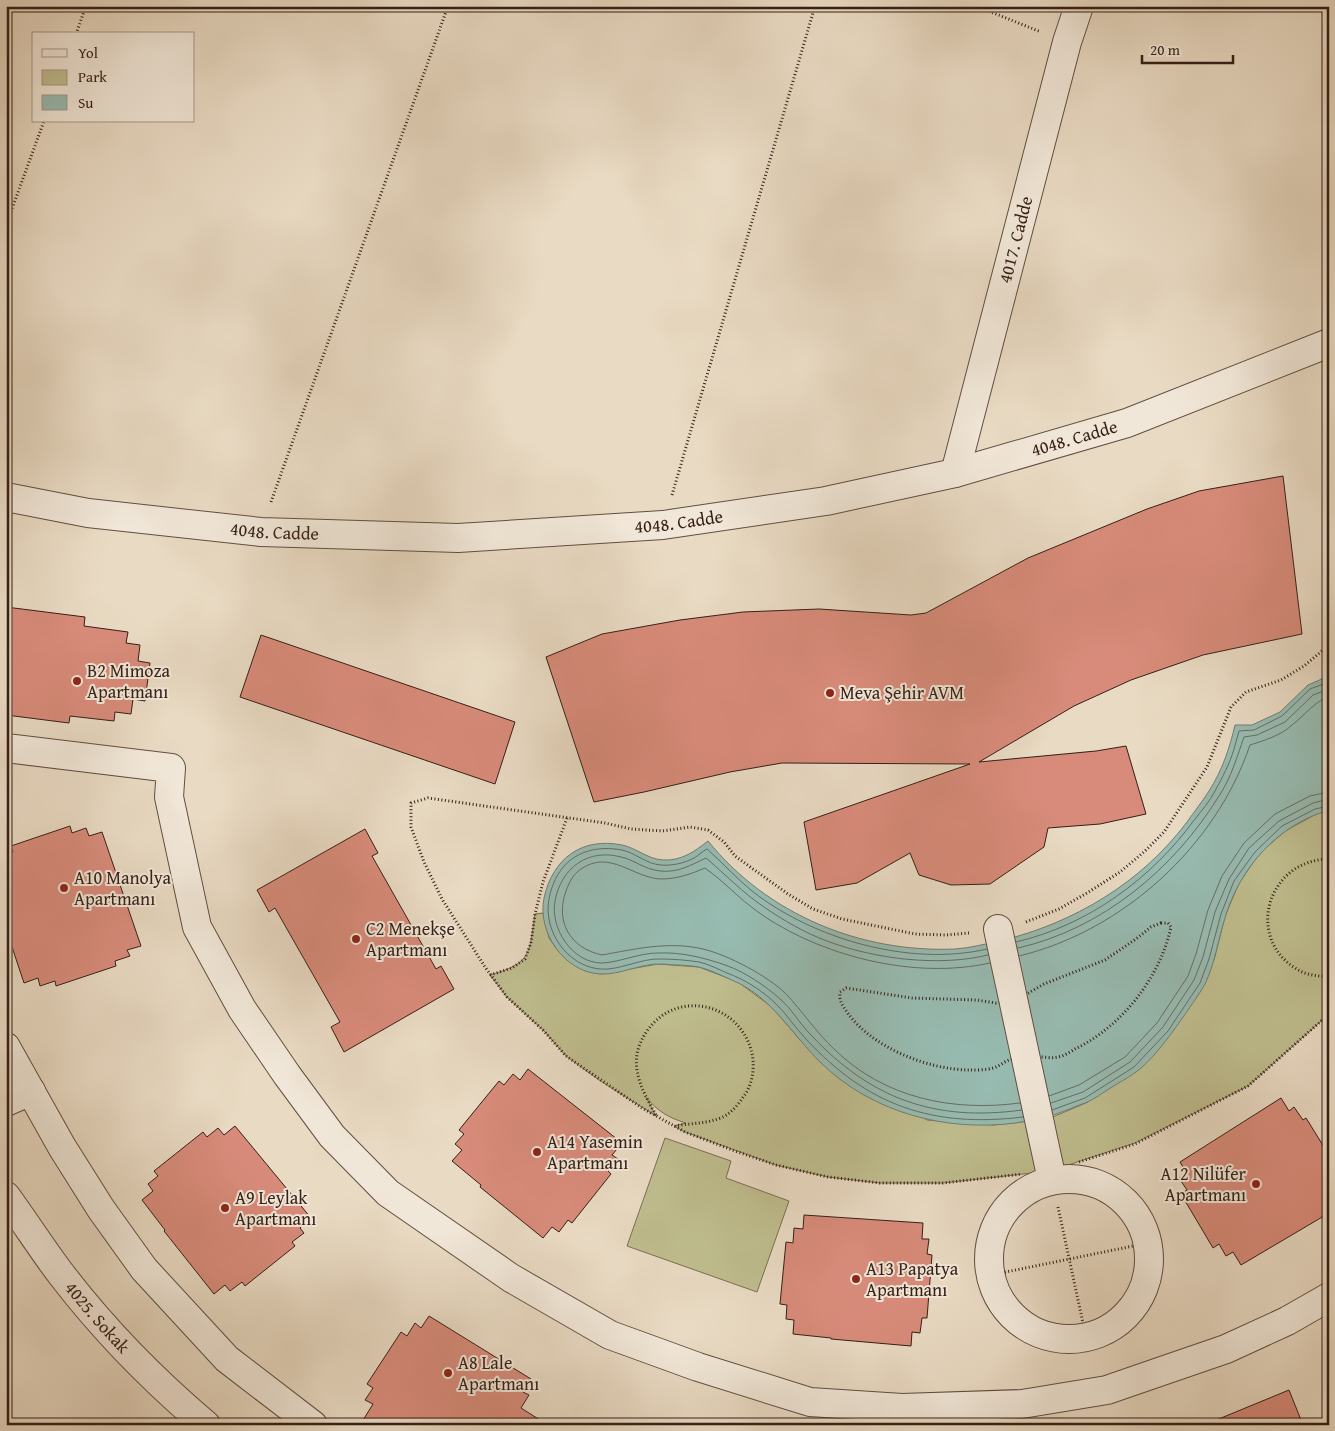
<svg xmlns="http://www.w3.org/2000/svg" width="1335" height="1431" viewBox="0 0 1335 1431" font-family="'Gentium Book Plus',serif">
	<rect width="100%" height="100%" fill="#e9dac3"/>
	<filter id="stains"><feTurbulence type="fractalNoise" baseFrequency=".004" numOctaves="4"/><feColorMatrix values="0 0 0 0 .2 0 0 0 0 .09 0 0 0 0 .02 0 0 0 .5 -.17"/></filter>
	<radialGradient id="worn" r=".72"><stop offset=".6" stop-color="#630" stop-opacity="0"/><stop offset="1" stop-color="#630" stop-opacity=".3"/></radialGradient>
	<!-- green -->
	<g fill="#bfbd8e" stroke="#7a6e52">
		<path d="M 1329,810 L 1329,1014 L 1248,1086 L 1135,1143 L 1050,1171 L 943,1183 L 880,1183 L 828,1177 L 776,1165 L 685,1132 L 674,1126 L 686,1123 C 669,1118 657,1111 646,1097 L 656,1116 L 599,1080 L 566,1056 L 544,1031 L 507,997 L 490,975 C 532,963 529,954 535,914 L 543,913 L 549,938 L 556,948 L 564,957 L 586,971 L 601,974 L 658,964 L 699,967 L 738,982 L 772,1007 L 800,1040 L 927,1120 L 993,1125 L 1039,1120 L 1041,1122 L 1088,1102 L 1214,960 L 1225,916 L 1239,883 L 1259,854 L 1285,831 L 1318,813 Z"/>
		<polygon points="665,1138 731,1161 726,1178 789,1201 757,1292 627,1246"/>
	</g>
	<!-- water -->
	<path fill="#97bbb1" stroke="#707d73" d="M 1329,677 L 1329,810 C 1278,825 1240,867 1225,918 C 1218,940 1215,963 1205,984 C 1200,993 1194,1001 1188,1010 C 1174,1030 1155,1058 1136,1072 C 1128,1078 1118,1083 1109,1089 C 1101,1094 1092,1101 1082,1104 C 1069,1109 1055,1115 1041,1119 C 1033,1121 1024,1121 1016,1123 C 946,1132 872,1113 820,1062 C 792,1034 771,997 734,981 C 723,976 711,970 699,967 C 688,965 674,965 662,964 C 641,963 621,975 600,974 C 564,972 537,932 544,898 C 553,858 582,837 622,845 C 637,848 647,859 663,860 C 681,861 694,852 708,841 C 768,915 861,953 955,949 C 970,948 985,944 1000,941 C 1074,923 1141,883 1187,822 C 1194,812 1202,802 1209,791 C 1222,771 1230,747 1235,725 L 1252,725 L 1280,712 L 1308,685 L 1324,678 Z"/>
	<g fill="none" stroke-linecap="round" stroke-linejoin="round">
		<!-- shore -->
		<g stroke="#666d64" stroke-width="1">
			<path d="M 1016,942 C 1089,925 1152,878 1195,819 C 1202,810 1210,801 1215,791 C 1222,778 1230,763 1234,749 C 1236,743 1237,737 1239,731 L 1254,730 L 1282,716 L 1310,689 L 1329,682"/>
			<path d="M 1018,948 C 1102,929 1174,869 1219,796 C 1231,778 1237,757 1244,737 L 1257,735 L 1285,722 L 1313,695 L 1329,689"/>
			<path d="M 987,949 C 910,967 813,939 752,891 C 736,878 722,862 707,849 C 703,851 699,855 694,858 C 685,863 672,866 661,865 C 646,864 636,853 622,850 C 584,843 556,861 549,899 C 543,931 567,966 600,969 C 618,971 642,958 660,959 C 673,959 686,960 699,962 C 708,964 718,969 727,973 C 744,979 763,991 776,1004 C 787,1014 795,1028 806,1039 C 868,1106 933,1128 1023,1117"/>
			<path d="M 988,955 C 939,967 874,959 827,941 C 805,933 783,920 764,907 C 743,893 725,874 706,858 C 691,865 678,873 660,871 C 643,869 635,860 621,857 C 588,848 561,868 555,901 C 550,928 572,963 602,963 C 621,962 639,953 658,953 C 683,952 705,958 728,966 C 746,973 764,985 779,998 C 791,1008 800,1024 811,1035 C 871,1099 935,1122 1022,1110"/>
			<path d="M 1019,956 C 1123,931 1216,846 1250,745 C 1263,741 1282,735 1292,725 C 1305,715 1313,703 1329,696"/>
			<path d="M 990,963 C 914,980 820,956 758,912 C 739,899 724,881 705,868 C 691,874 677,879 661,879 C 633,878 610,849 581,869 C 573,874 569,883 566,891 C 555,922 570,948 602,955 C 635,949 669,941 703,949 C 728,955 768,976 786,994 C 803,1012 816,1032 834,1049 C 884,1098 952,1112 1020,1103"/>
			<polyline points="1049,1096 1079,1085 1125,1057 1157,1023 1188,976 1196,954 1208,910 1222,876 1244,843 1275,814 1310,796 1329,792"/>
			<polyline points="1051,1103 1083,1092 1130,1062 1163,1027 1194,980 1203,957 1215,912 1229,879 1249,848 1279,821 1313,803 1329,799"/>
			<polyline points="1052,1110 1085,1098 1134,1067 1168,1031 1200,983 1209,959 1221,914 1234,881 1255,852 1282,826 1315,809 1329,806"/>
		</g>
	</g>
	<!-- building -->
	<g fill="#d88b7a" stroke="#351f16">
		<polygon points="1283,476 1302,634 1203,655 1131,680 1074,706 979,762 1096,751 1126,746 1146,814 1100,824 1048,828 1044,847 990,884 951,885 919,875 910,853 857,883 816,890 804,822 970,764 782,763 730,772 644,792 594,802 546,657 602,634 680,620 743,612 819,609 911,615 926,613 1028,558 1147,509 1199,491"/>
		<polygon points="6,607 85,617 84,626 128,632 126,643 140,645 138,661 150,663 145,701 133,699 131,714 115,712 114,721 70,716 69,723 6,715"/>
		<polygon points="261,635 515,722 495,784 240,697"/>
		<polygon points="70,826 72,833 86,828 89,836 102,832 141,946 127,950 130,956 115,961 116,966 56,986 55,981 40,986 38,978 24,983 6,929 6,854 13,852 11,846"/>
		<polygon points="365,829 378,853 372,856 436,969 441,966 454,989 344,1052 331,1027 340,1022 275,908 269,912 257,890"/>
		<polygon points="528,1069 622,1143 612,1155 618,1159 608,1171 611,1174 572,1223 568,1220 559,1232 552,1227 543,1238 480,1187 481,1185 452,1161 462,1150 455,1144 464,1134 459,1130 499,1081 504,1085 513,1074 520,1080"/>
		<polygon points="1281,1098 1289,1111 1294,1107 1303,1120 1306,1118 1329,1155 1329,1213 1241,1265 1233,1252 1226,1256 1219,1244 1213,1248 1181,1194 1187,1190 1179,1178 1187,1174 1180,1162"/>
		<polygon points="235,1126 311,1218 300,1228 304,1233 292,1242 295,1246 245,1286 242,1282 230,1291 225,1285 214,1294 164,1231 165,1230 142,1200 153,1191 148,1184 158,1176 154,1171 203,1132 207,1137 218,1128 224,1135"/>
		<polygon points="804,1215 923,1223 922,1239 929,1239 927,1254 932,1255 927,1318 922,1318 920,1333 912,1332 911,1346 831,1339 831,1338 793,1334 794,1320 786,1319 787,1305 780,1304 786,1242 793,1243 794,1228 803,1229"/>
		<polygon points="429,1316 531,1379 523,1392 529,1395 521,1408 548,1425 360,1425 373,1404 365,1400 373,1388 367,1384 401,1332 407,1336 415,1323 421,1328"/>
		<polygon points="1289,1390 1303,1425 1210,1425 1209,1423"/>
	</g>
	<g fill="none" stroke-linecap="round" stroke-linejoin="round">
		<!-- minor casing -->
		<g stroke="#624e41" stroke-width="30">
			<g id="minor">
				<path id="s1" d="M 955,473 L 1067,42 L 1079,6"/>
				<path id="s2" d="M 6,497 L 88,513 L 261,532 L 458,538 L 663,525 L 826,501 L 955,473 L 1127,423 L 1329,343"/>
				<polyline points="6,748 171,768 169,797 197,927 242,1009 287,1075 332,1136 388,1193 511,1278 610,1335 698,1367 810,1402 902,1408 1022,1404 1107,1390 1162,1371 1226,1349 1287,1321 1329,1297"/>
				<polyline points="998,929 1052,1180"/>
				<polyline points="6,1047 62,1147 101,1209 144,1269 227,1359 313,1425"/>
				<polyline points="6,1102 31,1091"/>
				<circle cx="1069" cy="1259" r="80"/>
				<path id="s3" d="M 6,1196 C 25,1222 42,1249 61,1274 C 103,1329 153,1380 206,1425"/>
			</g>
		</g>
		<!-- path -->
		<g stroke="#351f16" stroke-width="3" stroke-dasharray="1 2.5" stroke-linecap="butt">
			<polyline points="976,6 1041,32"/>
			<polyline points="76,34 86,6"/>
			<polyline points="6,225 44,121"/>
			<polyline points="672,495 815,6"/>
			<polyline points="271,502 448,6"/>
			<path d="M 1329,859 C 1268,860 1245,936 1295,968 C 1305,975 1317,976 1329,977"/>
			<polyline points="1026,922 1059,909 1087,893 1120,872 1145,851 1164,832 1207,767 1231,707 1246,692 1281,680 1304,666 1329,645"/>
			<path d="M 1161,923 L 1168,923 L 1171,927 C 1160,978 1121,1027 1075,1049 C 1070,1052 1064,1056 1058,1057 C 1050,1059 1043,1056 1035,1057 C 1033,1058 1031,1060 1028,1060 C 1023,1061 1018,1058 1013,1059 C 1005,1060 1001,1066 993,1068 C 987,1070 977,1070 970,1070 C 928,1070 871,1047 847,1012 C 842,1005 839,1001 840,992 L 846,988 L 912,998 L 977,1000 L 996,1003 L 1013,1002 L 1044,984 L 1105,960 L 1136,939 L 1151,927 Z"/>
			<polyline points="969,933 946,935 915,934 842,919 813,909 788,894 735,856 724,842 708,830 690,827 663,831 631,829 605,823 428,798 411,803 411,827 424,862 442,899 485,967 507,997 544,1031 566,1056 642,1108 685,1132 735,1151 776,1165 828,1177 880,1183 943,1183 1022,1174"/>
			<polyline points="490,975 512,968 525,959 531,943 535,914 543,882 567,818"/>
			<path d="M 656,1115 C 640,1087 626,1061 647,1031 C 679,985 747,1006 753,1060 C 754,1071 752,1083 746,1093 C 740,1102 733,1112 723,1117 C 707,1124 691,1123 675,1126"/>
			<polyline points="1079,1162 1135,1144 1248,1086 1329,1014"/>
			<polyline points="1058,1207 1086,1337"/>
			<polyline points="991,1275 1148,1243"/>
		</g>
		<!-- minor -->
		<use href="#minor" stroke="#f1e7d8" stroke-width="28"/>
	</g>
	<!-- markers -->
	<g fill="#8f2418" stroke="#f1e7d8" stroke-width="2">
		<circle cx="77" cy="681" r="5"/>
		<circle cx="830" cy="693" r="5"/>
		<circle cx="64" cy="888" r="5"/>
		<circle cx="356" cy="939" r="5"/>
		<circle cx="537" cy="1152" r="5"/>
		<circle cx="1256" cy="1184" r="5"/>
		<circle cx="225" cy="1208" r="5"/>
		<circle cx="856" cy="1279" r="5"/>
		<circle cx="448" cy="1373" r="5"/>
	</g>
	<g text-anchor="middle" stroke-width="4" stroke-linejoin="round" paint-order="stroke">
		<!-- street labels -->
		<g font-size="18" fill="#351f16" stroke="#f1e7d8">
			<text dy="6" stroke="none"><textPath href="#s1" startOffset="241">4017. Cadde</textPath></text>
			<text dy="6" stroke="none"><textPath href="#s2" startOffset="1081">4048. Cadde</textPath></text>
			<text dy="6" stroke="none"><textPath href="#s2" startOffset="676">4048. Cadde</textPath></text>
			<text dy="6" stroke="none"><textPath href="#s2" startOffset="271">4048. Cadde</textPath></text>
			<text dy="6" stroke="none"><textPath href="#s3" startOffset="152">4025. Sokak</textPath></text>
		</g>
		<!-- poi labels -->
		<g font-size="18" fill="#351f16" stroke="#f1e7d8" text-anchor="start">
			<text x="87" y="677">B2 Mimoza<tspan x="87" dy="21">Apartmanı</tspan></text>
			<text x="840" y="699">Meva Şehir AVM</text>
			<text x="74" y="884">A10 Manolya<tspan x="74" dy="21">Apartmanı</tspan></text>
			<text x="366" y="935">C2 Menekşe<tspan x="366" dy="21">Apartmanı</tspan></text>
			<text x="547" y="1148">A14 Yasemin<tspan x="547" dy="21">Apartmanı</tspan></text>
			<text x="1246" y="1180" text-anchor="end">A12 Nilüfer<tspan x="1246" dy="21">Apartmanı</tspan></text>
			<text x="235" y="1204">A9 Leylak<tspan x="235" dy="21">Apartmanı</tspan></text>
			<text x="866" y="1275">A13 Papatya<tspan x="866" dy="21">Apartmanı</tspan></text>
			<text x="458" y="1369">A8 Lale<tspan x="458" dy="21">Apartmanı</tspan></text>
		</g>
	</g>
	<!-- margin -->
	<rect width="1335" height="1431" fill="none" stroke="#e9dac3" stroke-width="25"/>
	<rect x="8" y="8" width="1320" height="1416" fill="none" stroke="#351f16" stroke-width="2.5"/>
	<rect x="12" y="12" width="1310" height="1406" fill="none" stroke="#351f16"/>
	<!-- legend -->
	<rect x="32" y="32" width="162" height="90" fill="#f1e7d8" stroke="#a6978a"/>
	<rect x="42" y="49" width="25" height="8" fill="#f1e7d8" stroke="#a6978a"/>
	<text x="78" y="58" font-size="15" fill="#351f16">Yol</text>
	<rect x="42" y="70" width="25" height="15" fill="#bfbd8e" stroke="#a6978a"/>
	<text x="78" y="82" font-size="15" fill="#351f16">Park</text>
	<rect x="42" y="95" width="25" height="15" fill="#97bbb1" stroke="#a6978a"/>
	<text x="78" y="108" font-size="15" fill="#351f16">Su</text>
	<!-- scale -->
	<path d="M1142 55v8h91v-8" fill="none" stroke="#351f16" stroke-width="2.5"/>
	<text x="1150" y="55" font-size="15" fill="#351f16" stroke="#f1e7d8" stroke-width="4" paint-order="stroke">20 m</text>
	<rect width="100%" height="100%" filter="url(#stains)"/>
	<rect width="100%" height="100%" fill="url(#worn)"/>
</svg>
